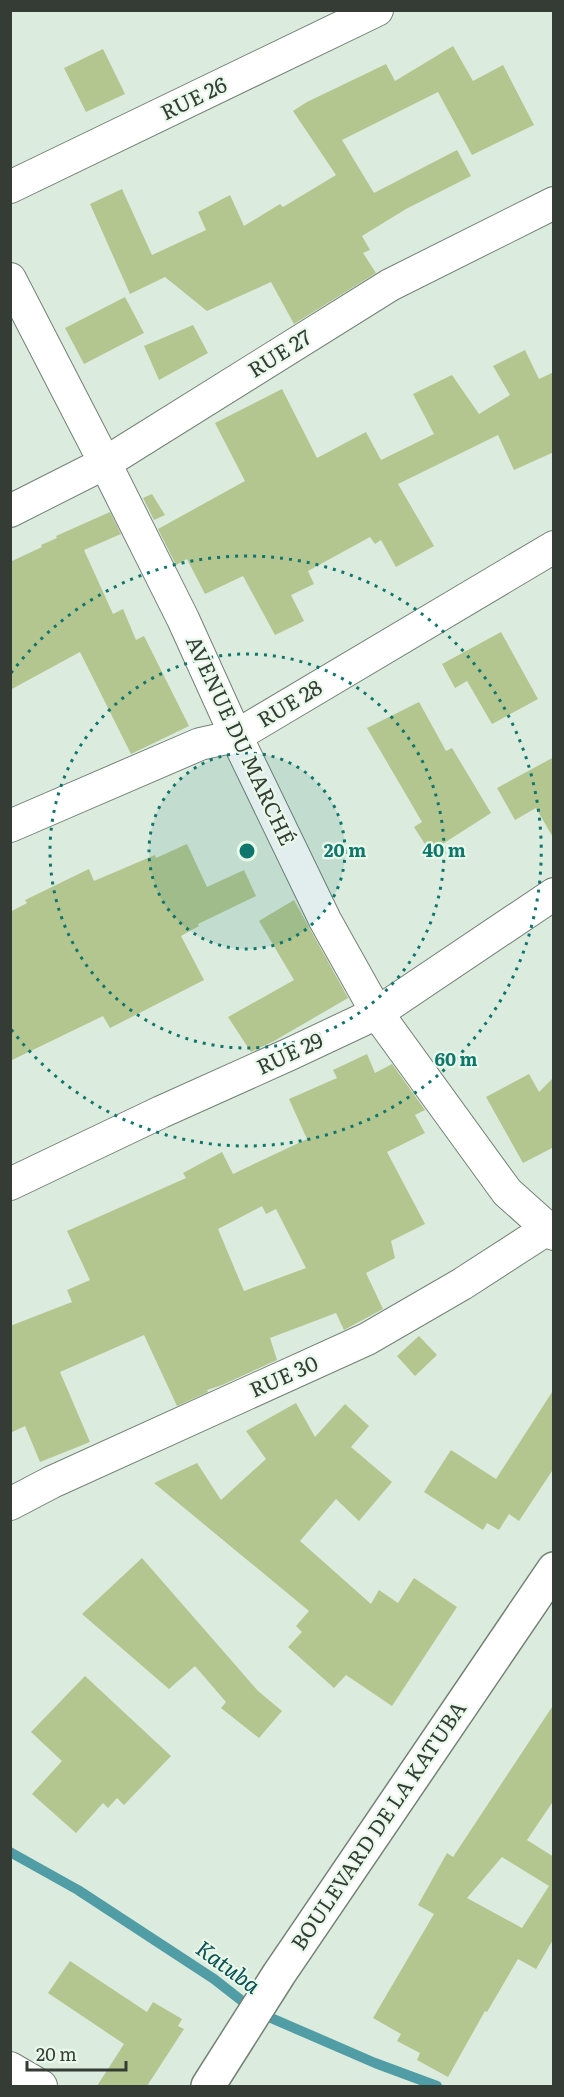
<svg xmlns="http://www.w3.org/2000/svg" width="564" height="2097" viewBox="0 0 564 2097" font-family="Literata,serif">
	<rect width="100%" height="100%" fill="#dbebdd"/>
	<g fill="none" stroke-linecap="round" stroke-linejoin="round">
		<!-- stream -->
		<polyline stroke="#509da5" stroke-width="10" points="10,1852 78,1890 214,1979 255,2011 375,2063 437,2086"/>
	</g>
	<!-- building -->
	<g fill="#b4c68f" fill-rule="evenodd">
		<polygon points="453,46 473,81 503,65 534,125 472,155 438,92 342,140 374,193 457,150 471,176 406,209 362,236 370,250 363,253 376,273 294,324 271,282 207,311 165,277 130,294 90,204 122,189 152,255 206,230 198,212 230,195 244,226 280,204 283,207 336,175 293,111 307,102 386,64 395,81"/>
		<polygon points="103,49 125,94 86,112 64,68"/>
		<polygon points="125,297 144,333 84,364 65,328"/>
		<polygon points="193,325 208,353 159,380 144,346"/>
		<polygon points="525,350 539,379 554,372 554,452 514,470 498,435 398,484 434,546 396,567 381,540 375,544 370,537 308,571 314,584 291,595 304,621 275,635 243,576 205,594 187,559 176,565 158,529 245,481 215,423 282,389 317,458 366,432 381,460 434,434 413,394 452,375 479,414 510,395 493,366"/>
		<polygon points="152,494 165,515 154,520 143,498"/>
		<polygon points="110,512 121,534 84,550 113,614 123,609 136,640 144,636 189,726 131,754 80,652 10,690 10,562 42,547 41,545 57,538 56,536"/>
		<polygon points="501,632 538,699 492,724 467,681 455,688 442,664"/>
		<polygon points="419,702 446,751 452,748 491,813 430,852 414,827 422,822 367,728"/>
		<polygon points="554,757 554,839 536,808 515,820 497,788"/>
		<polygon points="187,844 207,887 244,870 256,896 198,924 199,926 181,936 204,980 110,1028 103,1016 10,1061 10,912 27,903 25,900 89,869 94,881 155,855 156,858"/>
		<polygon points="294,900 348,998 274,1041 251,1052 228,1017 294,980 259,921"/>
		<path d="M 367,1054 L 375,1073 L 392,1064 L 425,1110 L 415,1115 L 425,1133 L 387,1152 L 425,1224 L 391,1241 L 395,1258 L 366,1273 L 383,1309 L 344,1330 L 336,1313 L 270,1338 L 277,1360 L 222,1385 L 207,1390 L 208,1392 L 177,1406 L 144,1335 L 60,1372 L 90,1442 L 40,1462 L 25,1426 L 10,1433 L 10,1326 L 72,1302 L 67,1290 L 90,1280 L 67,1231 L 186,1178 L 183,1173 L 222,1152 L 233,1174 L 307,1139 L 289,1099 L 337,1078 L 333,1070 ZM 262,1206 L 266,1214 L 276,1209 L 306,1268 L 244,1291 L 218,1229 Z"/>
		<polygon points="529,1074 539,1092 554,1077 554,1147 523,1163 486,1097"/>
		<polygon points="419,1336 437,1355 415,1376 397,1356"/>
		<polygon points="554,1389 554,1468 519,1521 509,1514 499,1530 487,1523 483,1530 424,1492 451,1450 496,1479"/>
		<polygon points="296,1403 315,1437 345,1404 369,1426 351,1447 392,1482 359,1521 336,1499 300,1541 371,1604 379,1590 398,1603 414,1578 457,1607 392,1706 346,1675 334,1688 288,1647 302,1632 296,1626 309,1611 154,1483 197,1463 221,1500 266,1459 246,1431"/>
		<polygon points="142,1558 258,1691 282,1711 259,1738 221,1708 226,1702 195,1666 169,1689 82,1614"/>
		<polygon points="85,1676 171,1756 124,1805 117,1798 108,1808 103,1803 76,1833 32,1794 62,1761 31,1732"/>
		<path d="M 554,1704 L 554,1800 L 527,1840 L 554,1857 L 554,1938 L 536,1969 L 518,1959 L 487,2012 L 485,2011 L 448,2077 L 417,2060 L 420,2053 L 397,2041 L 401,2034 L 373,2018 L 434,1914 L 418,1905 L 447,1853 L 453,1857 ZM 502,1857 L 549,1886 L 522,1928 L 467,1898 Z"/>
		<polygon points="70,1961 147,2012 153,2002 182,2019 178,2026 184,2029 147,2086 97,2086 124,2044 48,1993"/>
	</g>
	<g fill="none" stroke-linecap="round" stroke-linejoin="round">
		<!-- minor casing -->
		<g stroke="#738276" stroke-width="34">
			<g id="minor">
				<polyline points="10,187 377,10"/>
				<polyline points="10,279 105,463 183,619 236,736 325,920 377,1013 507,1192 554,1234"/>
				<polyline points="10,511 105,463 390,285 554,203"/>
				<polyline points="10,826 200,744 236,736 554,547"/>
				<polyline points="10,1184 161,1112 290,1054 377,1013 554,894"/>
				<polyline points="10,1504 52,1482 367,1339 462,1284 547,1229"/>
				<polyline points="10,2068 41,2086"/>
			</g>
		</g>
		<!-- tertiary casing -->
		<g stroke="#738276" stroke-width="36">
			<polyline id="tertiary" points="208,2086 279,1974 554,1569"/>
		</g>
		<!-- minor -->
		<use href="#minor" stroke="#fff" stroke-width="32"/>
		<!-- tertiary -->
		<use href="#tertiary" stroke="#fff" stroke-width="33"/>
	</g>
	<!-- distance rings -->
	<circle cx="247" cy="851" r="98" fill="#0f766e" fill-opacity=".12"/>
	<g fill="none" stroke="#0f766e" stroke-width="3" stroke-dasharray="3 6">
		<circle cx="247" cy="851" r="98"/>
		<circle cx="247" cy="851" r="197"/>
		<path d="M11 673A295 295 0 1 1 11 1029"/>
	</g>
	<g text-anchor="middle" stroke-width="4.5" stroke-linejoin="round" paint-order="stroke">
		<!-- street labels -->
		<g font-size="21" fill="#353c36" stroke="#e8f9ea">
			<text transform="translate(194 99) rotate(-26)" y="7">RUE 26</text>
			<text transform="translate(280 354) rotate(-32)" y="7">RUE 27</text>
			<text transform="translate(290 704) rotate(-31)" y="7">RUE 28</text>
			<text transform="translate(240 741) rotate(65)" y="7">AVENUE DU MARCHÉ</text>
			<text transform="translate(290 1054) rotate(-25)" y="7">RUE 29</text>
			<text transform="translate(284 1377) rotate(-24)" y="7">RUE 30</text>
			<text transform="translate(379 1826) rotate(-56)" y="7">BOULEVARD DE LA KATUBA</text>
		</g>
		<!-- water labels -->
		<g font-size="22" font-style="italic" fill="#0a5056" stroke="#e8f9ea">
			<text transform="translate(228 1967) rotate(36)" y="8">Katuba</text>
		</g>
	</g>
	<circle cx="247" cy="851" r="9" fill="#0f766e" stroke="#e8f9ea" stroke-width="3"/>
	<g font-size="18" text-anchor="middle" font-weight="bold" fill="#0f766e" stroke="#e8f9ea" stroke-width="4.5" stroke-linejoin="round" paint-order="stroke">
		<text x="345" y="857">20 m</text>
		<text x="444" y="857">40 m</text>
		<text x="456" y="1066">60 m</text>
	</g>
	<!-- border -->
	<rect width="564" height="2097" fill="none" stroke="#353c36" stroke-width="24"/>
	<!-- scale -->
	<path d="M27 2061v9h99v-9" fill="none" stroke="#353c36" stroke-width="3"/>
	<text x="36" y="2061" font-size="18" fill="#353c36" stroke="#e8f9ea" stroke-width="4.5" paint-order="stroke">20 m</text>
</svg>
